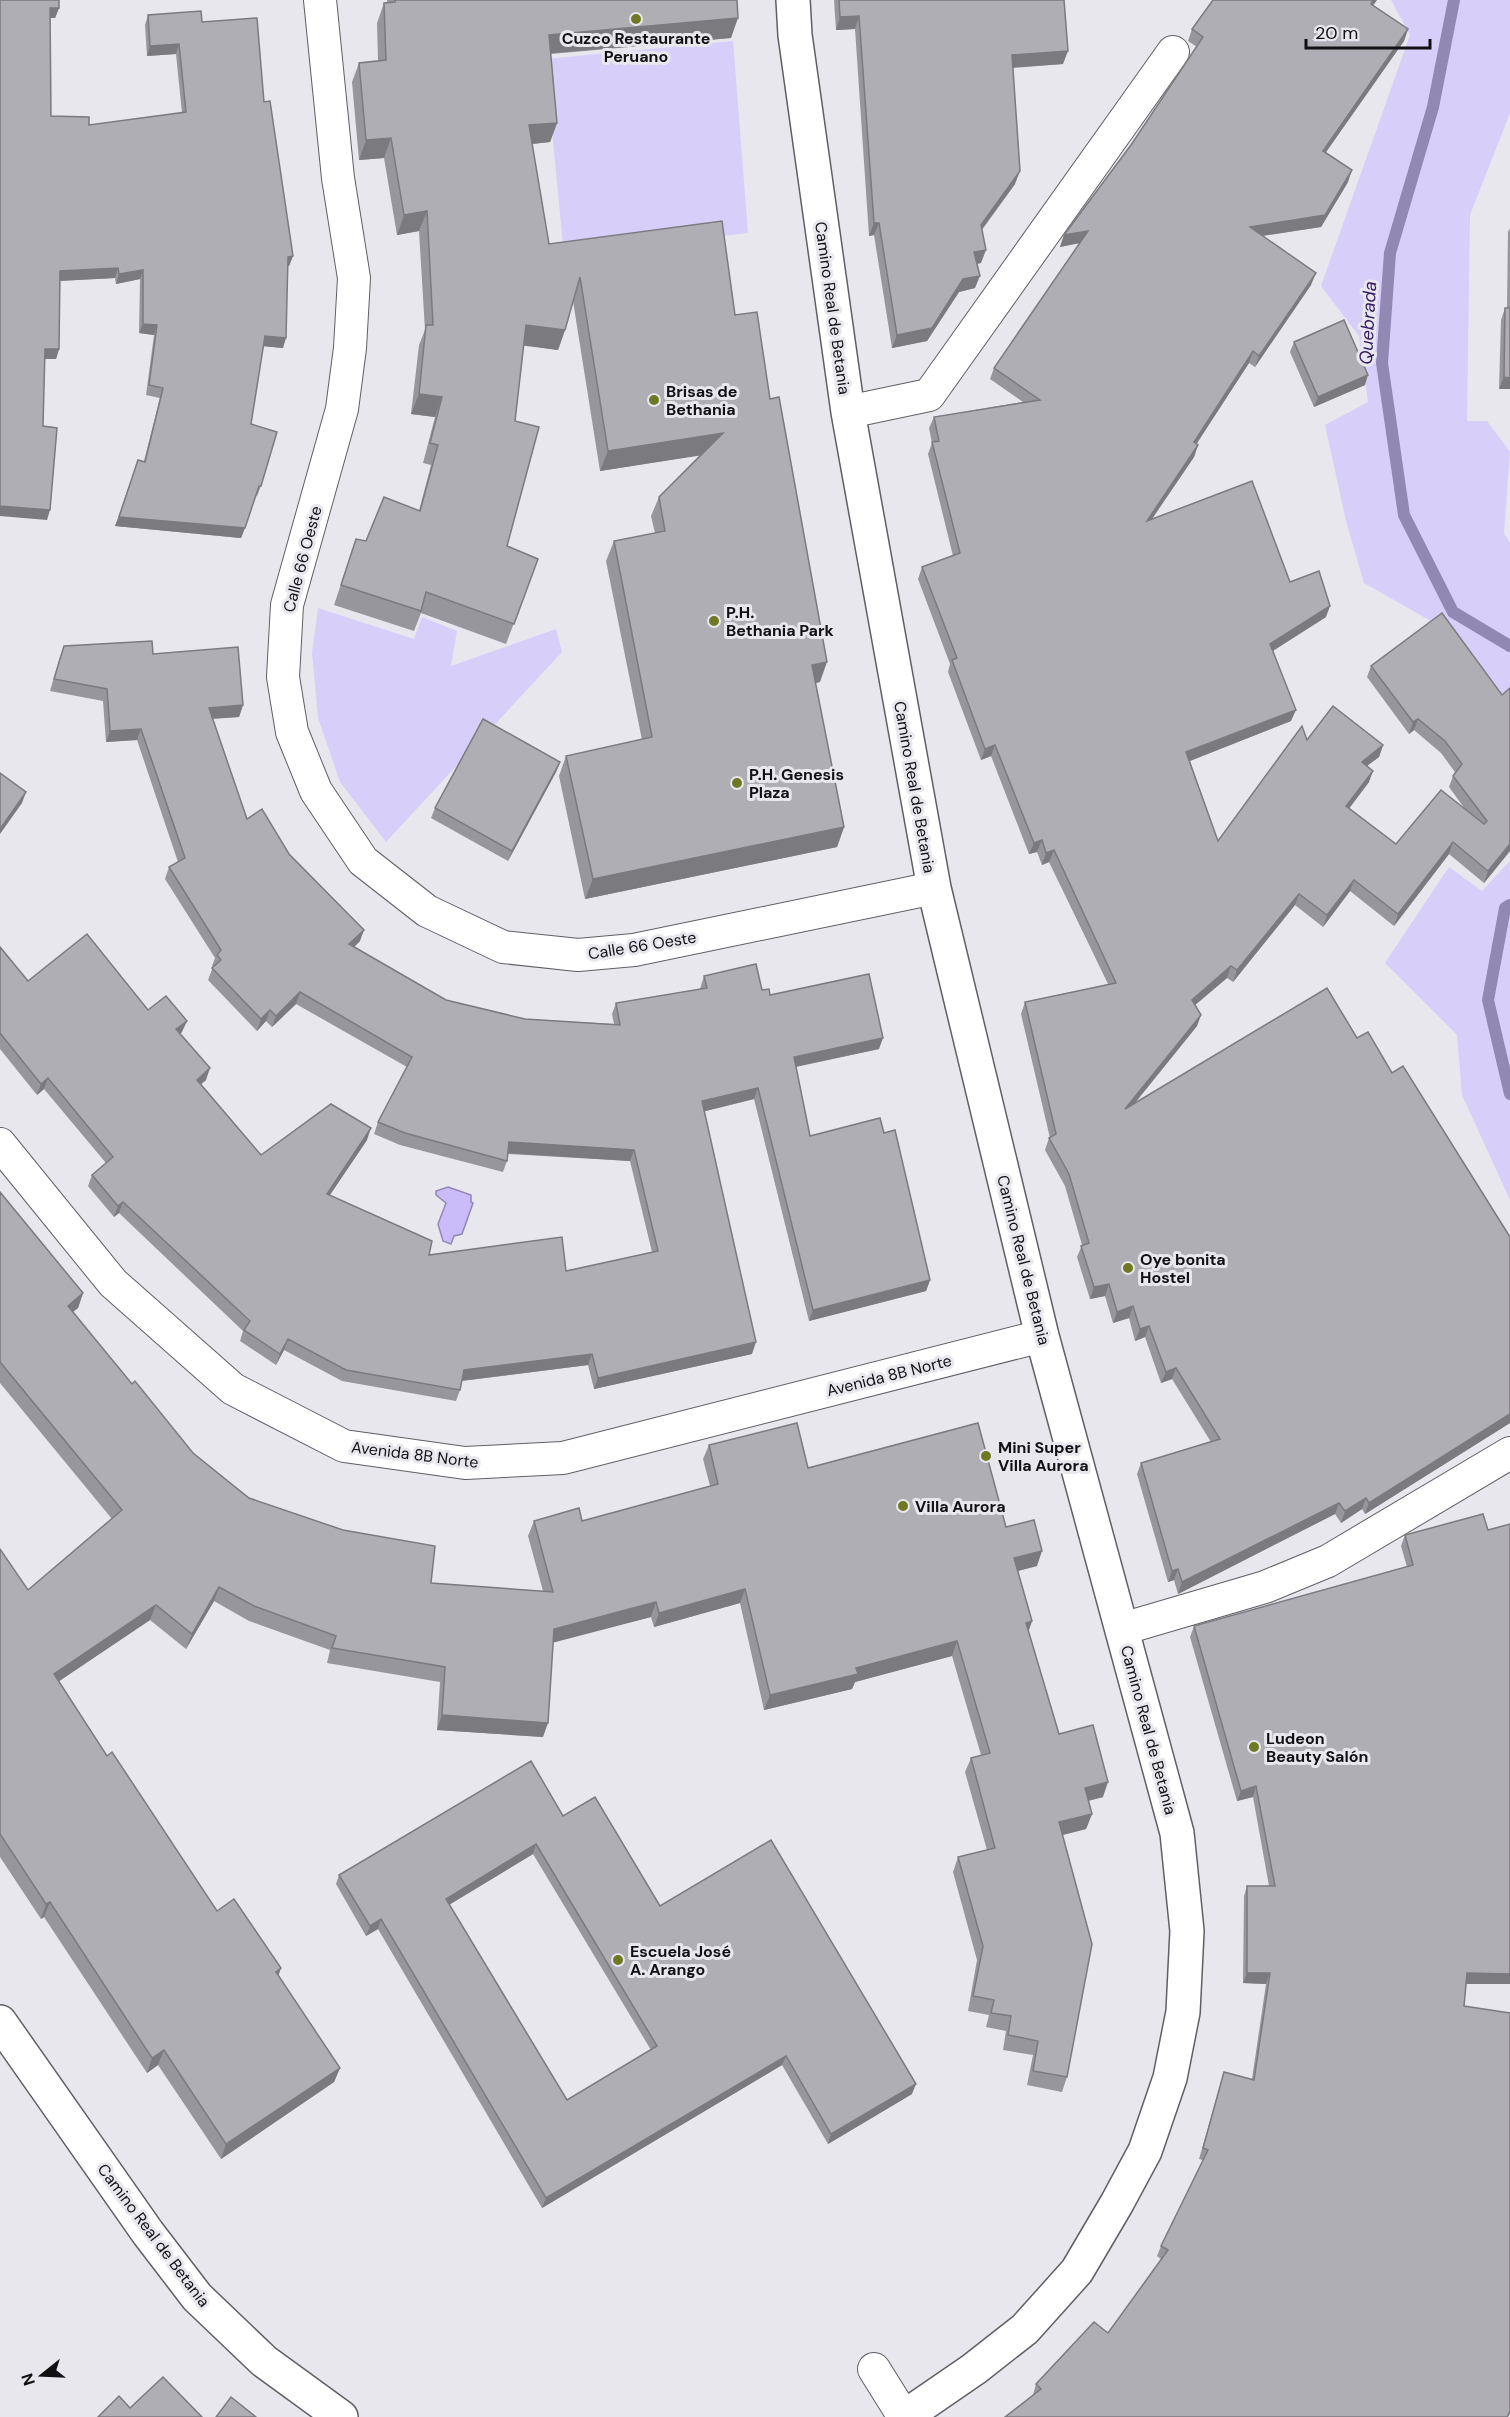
<svg xmlns="http://www.w3.org/2000/svg" width="1510" height="2417" viewBox="0 0 1510 2417" font-family="'DM Sans',sans-serif">
	<rect width="100%" height="100%" fill="#e8e7ee"/>
	<!-- green -->
	<g fill="#d8cefa">
		<polygon points="1391,0 1510,0 1510,113 1470,215 1467,421 1487,421 1510,452 1504,533 1510,543 1510,690 1492,699 1438,625 1364,583 1346,521 1325,425 1368,402 1359,336 1321,286 1410,35"/>
		<polygon points="733,41 748,233 564,255 545,59"/>
		<polygon points="318,608 414,639 422,617 457,631 451,666 556,629 562,652 386,842 340,782 318,718 312,653"/>
		<polygon points="1510,861 1510,1200 1462,1095 1457,1035 1385,963 1449,867 1482,891"/>
	</g>
	<!-- water -->
	<polygon fill="#cabbf9" stroke="#9288b4" stroke-width="1.5" points="448,1187 471,1195 471,1202 473,1203 462,1234 454,1236 451,1244 443,1241 438,1224 446,1203 436,1195 436,1191"/>
	<g fill="none" stroke-linecap="round" stroke-linejoin="round">
		<!-- stream -->
		<g stroke="#9288b4" stroke-width="12">
			<polyline points="1454,0 1433,107 1390,253 1382,363 1404,515 1453,612 1510,646"/>
			<polyline points="1510,905 1505,908 1488,1000 1510,1094"/>
		</g>
		<!-- minor casing -->
		<g stroke="#605f65" stroke-width="34">
			<g id="minor">
				<polyline points="320,0 338,178 354,278 350,348 342,409 287,605 283,677 292,732 316,791 363,861 427,911 503,947 578,955 634,950 934,888"/>
				<polyline points="848,412 929,395 1173,52"/>
				<polyline points="0,1144 113,1283 233,1389 344,1446 465,1463 563,1458 1042,1336"/>
				<polyline points="1122,1629 1265,1587 1328,1561 1510,1453"/>
				<polyline points="874,2369 904,2417"/>
			</g>
		</g>
		<!-- tertiary casing -->
		<g stroke="#605f65" stroke-width="36">
			<g id="tertiary">
				<polyline points="793,0 795,35 848,412 934,888 1042,1336 1177,1833 1187,1931 1183,2012 1170,2078 1145,2151 1117,2203 1077,2271 1025,2329 974,2369 904,2417"/>
				<polyline points="0,2022 148,2233 197,2297 264,2361 341,2417"/>
			</g>
		</g>
		<!-- minor -->
		<use href="#minor" stroke="#fff" stroke-width="32"/>
		<!-- tertiary -->
		<use href="#tertiary" stroke="#fff" stroke-width="33"/>
	</g>
	<!-- wall -->
	<g fill="#97969c" fill-rule="evenodd">
		<polygon points="0,0 59,8 55,18 50,18 51,116 89,125 182,113 176,54 147,56 145,25 148,15 202,22 264,102 293,256 289,266 288,266 283,348 263,346 251,424 261,486 257,496 256,496 241,538 115,526 138,460 144,461 160,398 146,395 154,335 139,333 140,279 116,284 115,278 60,281 59,349 56,359 45,359 43,426 47,520"/>
		<polygon points="387,0 737,0 731,38 551,54 557,123 550,142 532,144 549,244 735,315 770,399 820,682 815,683 844,827 837,847 585,899 559,776 566,756 642,740 606,561 614,541 655,533 651,516 659,497 700,455 600,471 573,301 565,330 558,350 524,345 515,421 507,546 538,559 506,644 421,613 414,631 334,605 356,539 366,541 419,511 431,465 423,463 435,417 411,414 419,345 425,330 419,231 397,235 384,158 359,160 352,82 359,63 378,61 377,23 384,3 387,3"/>
		<polygon points="834,0 1064,0 1063,64 1012,68 1015,184 982,230 981,263 977,264 975,288 959,292 927,341 892,348 874,235 869,236 855,29 836,30"/>
		<polygon points="1377,0 1373,5 1408,29 1404,41 1326,152 1348,182 1321,227 1263,236 1311,285 1255,367 1249,363 1196,444 1198,445 1194,457 1152,519 1290,582 1326,617 1273,651 1291,721 1190,761 1218,841 1307,740 1383,745 1379,757 1367,766 1369,782 1349,808 1396,844 1465,809 1449,787 1453,776 1455,772 1441,753 1414,730 1409,734 1367,677 1371,666 1502,695 1510,688 1510,851 1484,883 1449,854 1394,926 1350,891 1323,927 1295,905 1233,982 1227,978 1195,1005 1197,1026 1135,1103 1357,1038 1392,1073 1510,1237 1510,1423 1365,1514 1362,1509 1341,1523 1335,1514 1178,1594 1174,1580 1168,1582 1137,1474 1141,1463 1211,1442 1172,1379 1161,1383 1145,1337 1135,1341 1129,1318 1113,1323 1105,1296 1090,1299 1077,1257 1082,1245 1065,1186 1045,1150 1049,1138 1050,1138 1021,1014 1025,1002 1108,984 1049,862 1042,865 1037,852 1029,854 991,756 981,760 948,672 950,664 918,579 922,567 953,556 928,454 932,443 929,428 934,417 1023,402 990,379 994,368 1080,243 1060,247 1064,235 1131,145 1197,47 1188,41 1192,29"/>
		<polygon points="1510,228 1510,389 1499,389 1501,320 1505,308 1507,308 1508,232"/>
		<polygon points="1294,342 1365,385 1314,407 1290,352"/>
		<polygon points="153,654 243,705 239,717 213,719 247,819 289,854 360,941 354,947 446,1000 525,1019 614,1024 612,1014 616,1003 700,989 704,976 762,990 879,1049 796,1067 810,1136 930,1280 926,1291 809,1321 754,1099 704,1111 752,1354 594,1389 588,1365 462,1381 460,1390 456,1401 342,1381 284,1350 276,1365 240,1341 243,1331 119,1213 114,1217 88,1186 92,1175 106,1163 44,1089 37,1095 0,1049 0,947 28,981 148,1010 182,1032 180,1034 206,1080 201,1084 261,1155 367,1140 330,1195 429,1255 566,1271 652,1252 630,1161 508,1154 507,1161 503,1172 400,1145 374,1134 378,1122 407,1067 296,1004 272,1027 266,1021 257,1031 208,980 213,967 212,966 215,958 165,879 169,867 178,862 137,740 106,742 103,701 50,691 60,657"/>
		<polygon points="560,762 556,772 508,861 431,818 435,808"/>
		<polygon points="0,1192 83,1293 78,1308 73,1312 132,1384 193,1453 249,1498 431,1583 543,1591 528,1536 534,1521 582,1521 710,1486 703,1459 709,1445 808,1468 1006,1527 1037,1566 1018,1571 1032,1621 1028,1632 1059,1734 1103,1797 1088,1801 1092,1814 1086,1829 1063,1835 1067,2077 1062,2092 1027,2085 1033,2055 1003,2050 1006,2031 986,2027 989,2015 968,2011 977,1960 953,1872 958,1857 987,1850 965,1772 971,1758 981,1755 952,1656 855,1682 852,1689 764,1710 740,1603 654,1627 651,1617 553,1642 543,1737 437,1730 440,1682 327,1663 330,1650 249,1621 214,1601 186,1649 150,1620 59,1681 107,1756 217,1911 278,1976 340,2068 334,2082 221,2159 158,2065 147,2073 44,1917 41,1919 0,1857 0,1549 28,1590 112,1519 0,1383"/>
		<polygon points="1510,1524 1510,1984 1466,1984 1464,2006 1510,2013 1510,2414 1508,2417 1033,2395 1036,2384 1108,2333 1161,2259 1157,2256 1161,2246 1203,2160 1199,2159 1224,2072 1252,2079 1266,1984 1243,1983 1244,1896 1247,1886 1269,1886 1253,1797 1237,1801 1190,1637 1194,1626 1407,1567 1401,1546 1405,1535 1488,1530"/>
		<path d="M 563,1816 L 660,1906 L 912,2094 L 828,2144 L 782,2065 L 542,2208 L 378,1929 L 366,1936 L 336,1884 L 339,1875 ZM 533,1854 L 651,2050 L 567,2100 L 449,1905 Z"/>
	</g>
	<!-- shaded-wall -->
	<g fill="#7b7a7f">
		<polygon points="1373,0 1377,0 1366,15 1371,4"/>
		<polygon points="50,8 59,8 55,18 46,18"/>
		<polygon points="859,16 855,29 836,30 840,17"/>
		<polygon points="738,18 731,38 542,54 549,35"/>
		<polygon points="1408,29 1404,41 1319,162 1323,151"/>
		<polygon points="179,44 176,54 147,56 150,46"/>
		<polygon points="1068,51 1063,64 1007,68 1012,55"/>
		<polygon points="557,123 550,142 522,145 529,125"/>
		<polygon points="391,138 384,158 359,160 366,140"/>
		<polygon points="1352,170 1348,182 1321,227 1246,238 1250,227"/>
		<polygon points="1020,171 1015,184 976,237 981,225"/>
		<polygon points="427,211 419,231 397,235 404,215"/>
		<polygon points="874,223 879,223 874,235 869,236"/>
		<polygon points="1088,231 1084,242 1060,247 1064,235"/>
		<polygon points="986,250 981,263 970,265 974,252"/>
		<polygon points="293,256 289,266 284,267 288,257"/>
		<polygon points="118,268 115,278 57,281 60,271"/>
		<polygon points="143,270 140,279 116,284 119,274"/>
		<polygon points="1316,273 1311,285 1255,367 1259,356"/>
		<polygon points="980,276 975,288 959,292 927,341 892,348 897,335 963,279"/>
		<polygon points="143,324 157,325 154,335 139,333"/>
		<polygon points="526,325 565,330 558,350 519,345"/>
		<polygon points="265,336 286,338 283,348 261,346"/>
		<polygon points="45,349 59,349 56,359 41,359"/>
		<polygon points="1253,351 1249,363 1190,454 1194,442"/>
		<polygon points="1368,375 1365,385 1314,407 1318,397"/>
		<polygon points="1504,377 1510,378 1510,389 1499,389"/>
		<polygon points="419,394 442,397 435,417 411,414"/>
		<polygon points="723,433 716,453 600,471 608,451"/>
		<polygon points="1198,445 1194,457 1143,532 1147,521"/>
		<polygon points="0,506 50,510 47,520 0,516"/>
		<polygon points="119,517 245,528 241,538 115,526"/>
		<polygon points="1330,606 1326,617 1266,655 1270,644"/>
		<polygon points="827,662 820,682 805,685 812,665"/>
		<polygon points="243,705 239,717 205,719 209,708"/>
		<polygon points="1296,710 1291,721 1182,764 1186,752"/>
		<polygon points="1418,719 1414,730 1409,734 1413,722"/>
		<polygon points="141,729 137,740 106,742 110,731"/>
		<polygon points="995,745 991,756 981,760 985,749"/>
		<polygon points="1383,745 1379,757 1357,773 1362,762"/>
		<polygon points="560,762 556,772 508,861 512,851"/>
		<polygon points="1373,771 1369,782 1342,818 1346,806"/>
		<polygon points="26,792 22,803 0,834 0,829"/>
		<polygon points="844,827 837,847 585,899 593,879"/>
		<polygon points="1042,840 1037,852 1029,854 1034,843"/>
		<polygon points="1453,842 1449,854 1394,926 1398,914"/>
		<polygon points="1510,844 1510,851 1484,883 1488,871"/>
		<polygon points="1054,850 1049,862 1042,865 1046,853"/>
		<polygon points="1354,880 1350,891 1323,927 1327,915"/>
		<polygon points="1299,894 1295,905 1233,982 1237,970"/>
		<polygon points="364,930 360,941 345,956 349,944"/>
		<polygon points="1231,966 1227,978 1188,1011 1192,1000"/>
		<polygon points="300,992 296,1004 272,1027 276,1016"/>
		<polygon points="270,1010 266,1021 257,1031 261,1019"/>
		<polygon points="1201,1015 1197,1026 1121,1120 1125,1109"/>
		<polygon points="187,1021 182,1032 172,1040 176,1029"/>
		<polygon points="883,1038 879,1049 789,1068 794,1057"/>
		<polygon points="210,1068 206,1080 193,1091 197,1080"/>
		<polygon points="48,1078 44,1089 37,1095 41,1084"/>
		<polygon points="758,1088 754,1099 698,1113 702,1101"/>
		<polygon points="371,1128 367,1140 323,1205 327,1194"/>
		<polygon points="509,1142 634,1150 630,1161 505,1153"/>
		<polygon points="123,1202 119,1213 114,1217 118,1206"/>
		<polygon points="930,1280 926,1291 809,1321 813,1310"/>
		<polygon points="1109,1284 1105,1296 1090,1299 1094,1287"/>
		<polygon points="83,1293 78,1308 62,1320 68,1306"/>
		<polygon points="1133,1306 1129,1318 1113,1323 1117,1312"/>
		<polygon points="1149,1326 1145,1337 1135,1341 1140,1329"/>
		<polygon points="288,1339 284,1350 276,1365 280,1354"/>
		<polygon points="756,1342 752,1354 594,1389 598,1378"/>
		<polygon points="592,1354 588,1365 460,1381 464,1370"/>
		<polygon points="1176,1368 1172,1379 1161,1383 1166,1372"/>
		<polygon points="1510,1414 1510,1423 1365,1514 1369,1503"/>
		<polygon points="1366,1498 1362,1509 1341,1523 1345,1511"/>
		<polygon points="1339,1503 1335,1514 1178,1594 1182,1582"/>
		<polygon points="1042,1551 1037,1566 1009,1573 1014,1558"/>
		<polygon points="1178,1569 1174,1580 1168,1582 1172,1571"/>
		<polygon points="219,1587 214,1601 186,1649 192,1634"/>
		<polygon points="745,1589 740,1603 654,1627 659,1613"/>
		<polygon points="656,1602 651,1617 548,1644 554,1629"/>
		<polygon points="156,1605 150,1620 49,1688 54,1674"/>
		<polygon points="1032,1621 1027,1636 1026,1623"/>
		<polygon points="957,1641 952,1656 855,1682 852,1689 764,1710 770,1695 856,1668"/>
		<polygon points="442,1715 548,1723 543,1737 437,1730"/>
		<polygon points="1108,1782 1103,1797 1079,1803 1085,1788"/>
		<polygon points="1256,1786 1253,1797 1237,1801 1241,1791"/>
		<polygon points="1092,1814 1086,1829 1054,1837 1059,1822"/>
		<polygon points="536,1844 533,1854 442,1909 446,1899"/>
		<polygon points="50,1902 44,1917 41,1919 46,1904"/>
		<polygon points="381,1919 378,1929 366,1936 370,1926"/>
		<polygon points="281,1968 276,1983 276,1972"/>
		<polygon points="1247,1973 1270,1973 1266,1984 1243,1983"/>
		<polygon points="1467,1973 1510,1974 1510,1984 1463,1984"/>
		<polygon points="164,2050 158,2065 147,2073 152,2058"/>
		<polygon points="786,2056 782,2065 542,2208 546,2198"/>
		<polygon points="340,2068 334,2082 221,2159 226,2144"/>
		<polygon points="916,2084 912,2094 828,2144 831,2134"/>
	</g>
	<!-- building -->
	<g fill="#b0aeb5" stroke="#7b7a7f" stroke-width="1.5" fill-rule="evenodd">
		<polygon points="0,0 59,0 59,8 50,8 51,116 89,117 89,125 186,112 179,44 150,46 148,15 201,11 202,22 257,18 264,102 270,101 293,256 288,257 286,338 265,336 251,424 277,432 261,486 259,486 245,528 119,517 138,460 145,462 163,388 149,385 157,325 143,324 143,270 119,274 118,268 60,271 59,349 45,349 43,426 57,428 50,510 0,506"/>
		<polygon points="395,0 737,0 738,18 549,35 557,123 529,125 549,244 722,221 735,315 757,312 770,399 779,397 827,662 812,665 844,827 593,879 566,756 652,737 614,541 665,531 659,497 723,433 608,451 580,277 565,330 526,325 515,421 539,427 507,546 538,559 514,624 426,592 421,611 341,585 356,539 366,541 384,497 420,511 438,445 430,443 442,397 419,394 426,325 433,325 427,211 404,215 391,138 366,140 359,63 386,60 384,3 395,2"/>
		<polygon points="839,0 1064,0 1068,51 1012,55 1020,171 981,225 986,250 974,252 980,276 963,279 932,328 897,335 879,223 874,223 859,16 840,17"/>
		<polygon points="1213,0 1373,0 1371,4 1408,29 1323,151 1352,170 1325,215 1250,227 1316,273 1259,356 1253,351 1194,442 1198,445 1147,521 1252,481 1290,582 1319,571 1330,606 1270,644 1296,710 1186,752 1218,841 1302,726 1307,740 1333,706 1383,745 1362,762 1373,771 1346,806 1396,844 1441,790 1484,824 1487,821 1453,776 1462,764 1445,741 1418,719 1413,722 1371,666 1442,613 1502,695 1510,688 1510,844 1488,871 1453,842 1398,914 1354,880 1327,915 1299,894 1237,970 1231,966 1192,1000 1201,1015 1125,1109 1327,988 1357,1038 1368,1032 1392,1073 1403,1066 1510,1237 1510,1414 1369,1503 1366,1498 1345,1511 1339,1503 1182,1582 1178,1569 1172,1571 1141,1463 1220,1439 1176,1368 1166,1372 1149,1326 1140,1329 1133,1306 1117,1312 1109,1284 1094,1287 1081,1246 1089,1243 1069,1174 1049,1138 1056,1134 1025,1002 1116,983 1054,850 1046,853 1042,840 1034,843 995,745 985,749 952,660 957,658 922,567 960,553 932,442 939,441 934,417 1040,400 994,368 1088,231 1064,235 1131,145 1203,37 1192,29"/>
		<polygon points="1505,308 1510,308 1510,378 1504,377"/>
		<polygon points="1344,320 1368,375 1318,397 1294,342"/>
		<polygon points="152,641 153,654 238,647 243,705 209,708 247,819 262,809 289,854 364,930 349,944 446,1000 525,1019 620,1025 616,1003 707,988 704,976 756,964 762,990 769,989 770,995 869,974 883,1038 794,1057 810,1136 880,1118 884,1133 895,1130 930,1280 813,1310 758,1088 702,1101 756,1342 598,1378 592,1354 464,1370 460,1390 346,1370 288,1339 280,1354 244,1330 250,1321 123,1202 118,1206 92,1175 113,1157 48,1078 41,1084 0,1033 0,947 28,981 87,934 148,1010 166,996 187,1021 176,1029 210,1068 197,1080 261,1155 331,1104 371,1128 327,1194 432,1241 429,1255 562,1237 566,1271 658,1251 634,1150 509,1142 507,1161 405,1133 378,1122 412,1057 300,992 276,1016 270,1010 261,1019 212,968 221,960 217,955 221,950 169,867 185,858 141,729 110,731 107,689 54,679 64,646"/>
		<polygon points="483,719 560,762 512,851 435,808"/>
		<polygon points="0,773 26,792 0,829"/>
		<polygon points="0,1192 83,1293 68,1306 132,1384 135,1381 193,1453 249,1498 343,1530 435,1546 431,1583 553,1592 534,1521 579,1508 582,1521 718,1484 709,1445 797,1423 808,1468 978,1423 1006,1527 1034,1520 1042,1551 1014,1558 1032,1621 1026,1623 1059,1734 1093,1725 1108,1782 1085,1788 1092,1814 1059,1822 1092,1944 1067,2077 1033,2071 1038,2041 1008,2035 1011,2016 991,2013 994,2000 973,1996 983,1946 958,1857 995,1848 971,1758 990,1753 957,1641 856,1668 858,1674 770,1695 745,1589 659,1613 656,1602 554,1629 548,1723 442,1715 445,1667 332,1648 336,1636 254,1606 219,1587 192,1634 156,1605 54,1674 107,1756 112,1752 217,1911 234,1899 281,1968 276,1972 340,2068 226,2144 164,2050 152,2058 50,1902 46,1904 0,1834 0,1549 28,1590 122,1510 0,1362"/>
		<polygon points="1483,1514 1488,1530 1510,1524 1510,1974 1467,1973 1464,2006 1510,2013 1510,2411 1507,2417 1005,2417 1041,2389 1036,2384 1094,2322 1108,2333 1168,2250 1161,2246 1208,2150 1203,2148 1224,2072 1254,2080 1270,1973 1247,1973 1247,1886 1275,1886 1256,1786 1241,1791 1194,1626 1413,1565 1405,1535"/>
		<path d="M 531,1761 L 563,1816 L 595,1797 L 660,1906 L 771,1840 L 916,2084 L 831,2134 L 786,2056 L 546,2198 L 381,1919 L 370,1926 L 339,1875 ZM 536,1844 L 657,2046 L 567,2100 L 446,1899 Z"/>
		<polygon points="163,2377 202,2417 98,2417 119,2396 130,2408"/>
		<polygon points="231,2397 256,2417 216,2417"/>
	</g>
	<!-- markers -->
	<g fill="#6f7924" stroke="#e8e7ee" stroke-width="2">
		<circle cx="636" cy="19" r="6"/>
		<circle cx="654" cy="400" r="6"/>
		<circle cx="714" cy="621" r="6"/>
		<circle cx="737" cy="783" r="6"/>
		<circle cx="1128" cy="1268" r="6"/>
		<circle cx="986" cy="1456" r="6"/>
		<circle cx="903" cy="1506" r="6"/>
		<circle cx="1254" cy="1747" r="6"/>
		<circle cx="618" cy="1960" r="6"/>
	</g>
	<g text-anchor="middle" stroke-width="6" stroke-linejoin="round" paint-order="stroke">
		<!-- poi labels -->
		<g font-size="16" font-weight="bold" fill="#111013" stroke="#e8e7ee" text-anchor="start">
			<text x="636" y="44" text-anchor="middle">Cuzco Restaurante<tspan x="636" dy="18">Peruano</tspan></text>
			<text x="666" y="397">Brisas de<tspan x="666" dy="18">Bethania</tspan></text>
			<text x="726" y="618">P.H.<tspan x="726" dy="18">Bethania Park</tspan></text>
			<text x="749" y="780">P.H. Genesis<tspan x="749" dy="18">Plaza</tspan></text>
			<text x="1140" y="1265">Oye bonita<tspan x="1140" dy="18">Hostel</tspan></text>
			<text x="998" y="1453">Mini Super<tspan x="998" dy="18">Villa Aurora</tspan></text>
			<text x="915" y="1512">Villa Aurora</text>
			<text x="1266" y="1744">Ludeon<tspan x="1266" dy="18">Beauty Salón</tspan></text>
			<text x="630" y="1957">Escuela José<tspan x="630" dy="18">A. Arango</tspan></text>
		</g>
		<!-- street labels -->
		<g font-size="16" fill="#111013" stroke="#e8e7ee">
			<text transform="translate(833 308) rotate(82)" y="6">Camino Real de Betania</text>
			<text transform="translate(302 559) rotate(-75)" y="6">Calle 66 Oeste</text>
			<text transform="translate(915 787) rotate(80)" y="6">Camino Real de Betania</text>
			<text transform="translate(642 945) rotate(-9)" y="6">Calle 66 Oeste</text>
			<text transform="translate(1024 1260) rotate(76)" y="6">Camino Real de Betania</text>
			<text transform="translate(889 1375) rotate(-14)" y="6">Avenida 8B Norte</text>
			<text transform="translate(415 1454) rotate(7)" y="6">Avenida 8B Norte</text>
			<text transform="translate(1149 1730) rotate(75)" y="6">Camino Real de Betania</text>
			<text transform="translate(154 2235) rotate(53)" y="6">Camino Real de Betania</text>
		</g>
		<!-- water labels -->
		<g font-size="18" font-style="italic" fill="#341a60" stroke="#e8e7ee">
			<text transform="translate(1368 323) rotate(-87)" y="6">Quebrada</text>
		</g>
	</g>
	<!-- north arrow -->
	<g transform="translate(42 2375) rotate(252)" stroke="#e8e7ee" stroke-width="4.5" paint-order="stroke">
	<path d="M0-4.5L10 22L0 15L-10 22Z" fill="#111013"/>
	<text y="-9" font-size="16" font-weight="bold" text-anchor="middle" fill="#111013">N</text>
	</g>
	<!-- scale -->
	<path d="M1306 39v9h124v-9" fill="none" stroke="#111013" stroke-width="3"/>
	<text x="1315" y="39" font-size="18" fill="#111013" stroke="#e8e7ee" stroke-width="4.5" paint-order="stroke">20 m</text>
</svg>
